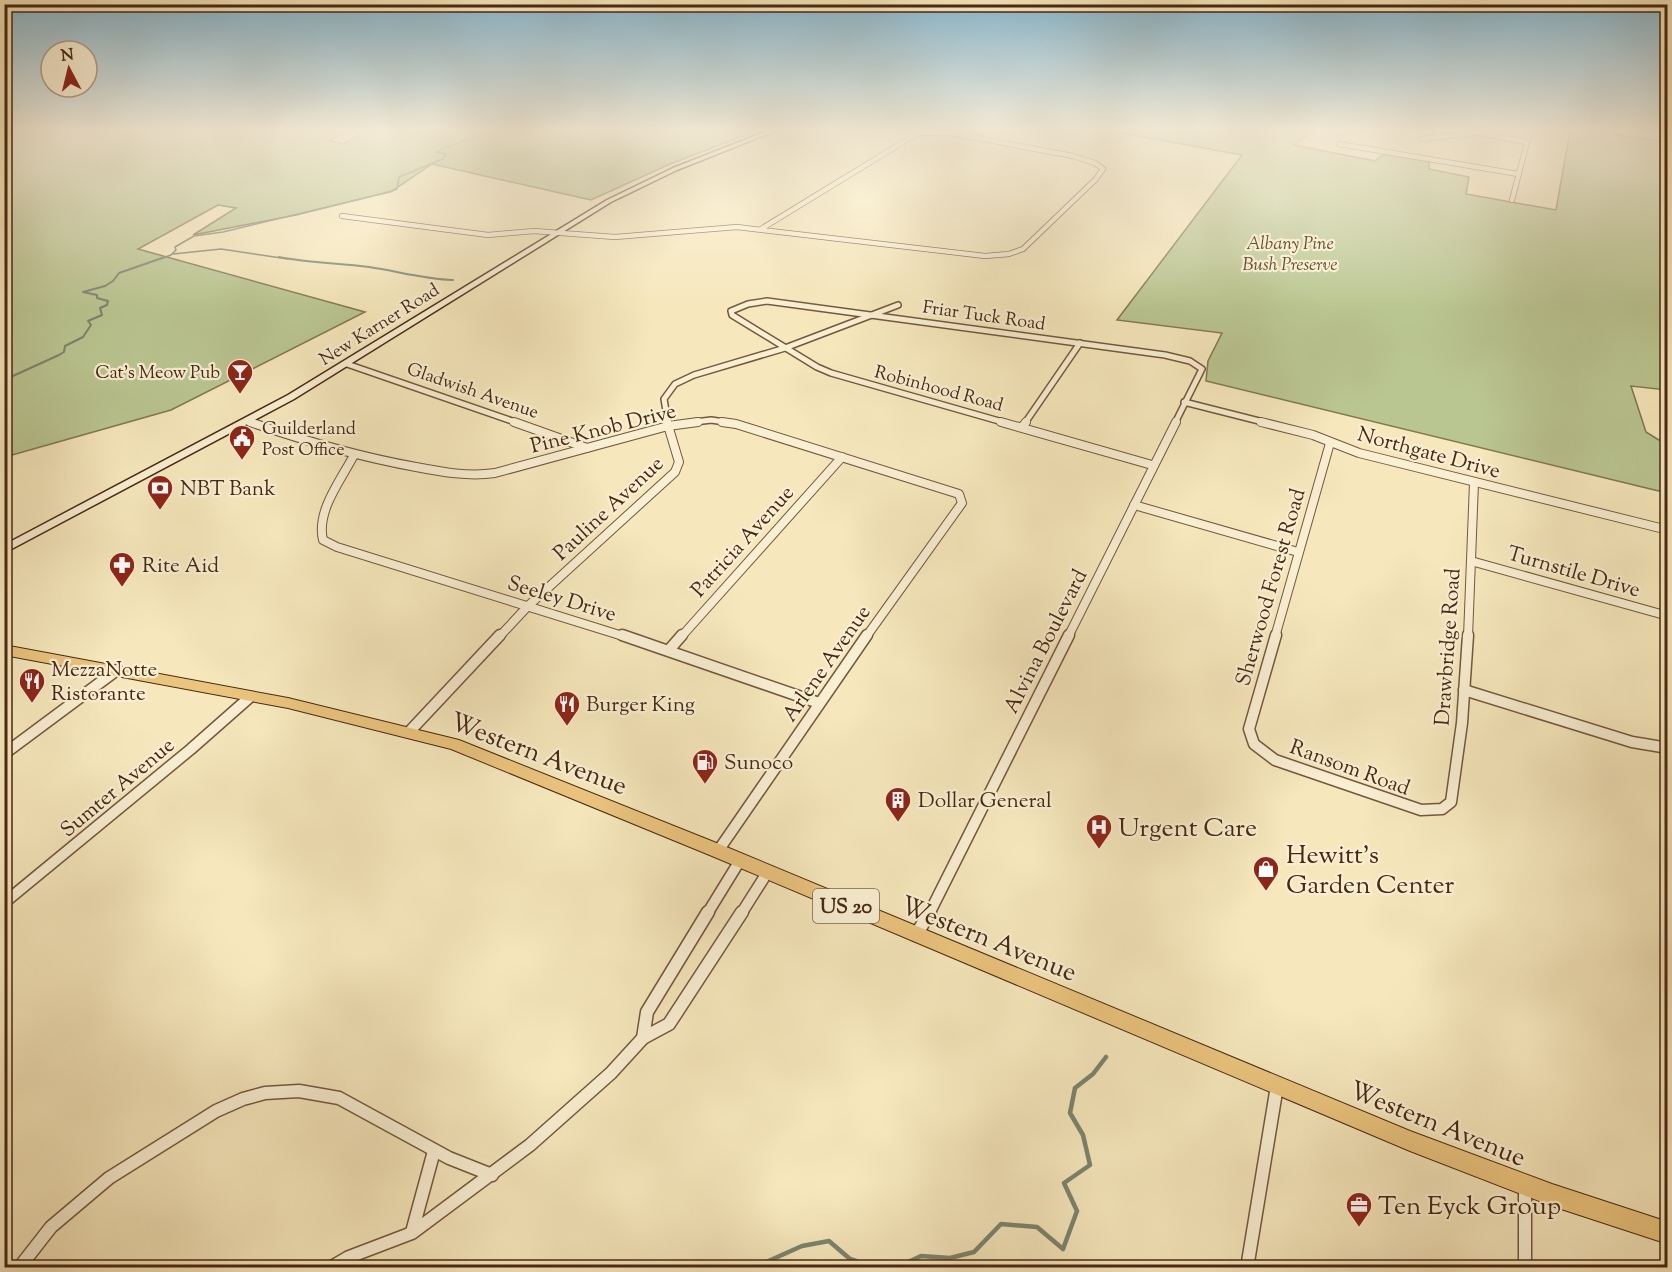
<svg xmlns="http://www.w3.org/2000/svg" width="1672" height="1272" viewBox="0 0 1672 1272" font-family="'Sorts Mill Goudy',serif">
	<rect width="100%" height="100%" fill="#f6e7bc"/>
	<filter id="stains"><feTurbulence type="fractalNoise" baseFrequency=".00333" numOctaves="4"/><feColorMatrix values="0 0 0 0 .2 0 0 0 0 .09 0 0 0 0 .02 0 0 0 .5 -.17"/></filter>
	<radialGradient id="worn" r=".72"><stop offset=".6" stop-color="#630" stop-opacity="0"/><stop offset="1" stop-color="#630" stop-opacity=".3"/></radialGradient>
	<!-- green -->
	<g fill="#bac692" stroke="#817852" stroke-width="1.5">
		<polygon points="5,131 346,131 330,141 344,144 366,131 756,131 670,164 591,200 432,164 392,191 296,215 193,235 236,208 218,205 138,249 365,312 171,410 5,457"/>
		<polygon points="1111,131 1313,131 1294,145 1375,161 1384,154 1429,161 1429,169 1469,177 1466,194 1556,210 1570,131 1593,131 1667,142 1667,390 1631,386 1646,432 1667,445 1667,493 1206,381 1208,361 1222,333 1117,320 1242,155"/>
	</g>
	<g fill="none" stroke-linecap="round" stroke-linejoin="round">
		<!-- stream-far2 -->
		<g stroke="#7b8470" stroke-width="1.5">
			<polyline points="173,254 221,249 288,259"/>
			<path d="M 160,259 L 171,255 L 176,250 L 175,247 L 194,236 L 223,232 L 390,192 L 397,189 L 399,177 L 443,159 L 446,154 L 436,152 C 448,145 483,136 488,131"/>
		</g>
		<!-- stream-far1 -->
		<g stroke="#7b8470" stroke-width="2">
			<path d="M 279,257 C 309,263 339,263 369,267 C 397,271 424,279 453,280"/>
			<polyline points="4,380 59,355 64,352 65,346 83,337 91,325 88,321 102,315 100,308 107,305 108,301 97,298 97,295 83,292 105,286 113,281 119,273 165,257"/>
		</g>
		<!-- stream -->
		<g stroke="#7b8470" stroke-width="4.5">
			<polyline points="761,1268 764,1263 802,1246 829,1241 850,1259 877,1268"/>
			<polyline points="886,1268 904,1264 921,1256 950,1258 974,1252 1001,1224 1037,1227 1063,1249 1077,1211 1064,1183 1090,1165 1083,1135 1070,1113 1075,1088 1093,1074 1106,1057"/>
		</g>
		<!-- minor-far4 casing -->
		<g stroke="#74583c" stroke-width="6">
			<g id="minor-far4">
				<polyline points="1470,131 1526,142"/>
				<polyline points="1421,139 1475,133"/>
				<polyline points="1339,144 1518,174"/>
				<polyline points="1512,200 1530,131"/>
				<polyline points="342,216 488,235 534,231 615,237 737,227 985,256 1009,254 1023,249 1096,179 1103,169 1095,163 1073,156 950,133 918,133 761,229"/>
			</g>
		</g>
		<!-- minor-far3 casing -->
		<g stroke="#74583c" stroke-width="8">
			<g id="minor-far3">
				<polyline points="347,364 518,423"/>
				<polyline points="1184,402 1267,423"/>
				<polyline points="248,421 255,423"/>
				<polyline points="668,423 664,399 675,384 694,375 785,348 898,305"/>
				<polyline points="687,423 711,420 732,423"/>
				<polyline points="1006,423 831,373 817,367 732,315 731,311 748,304 767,301 1165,355 1190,361 1202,369 1175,423"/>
				<polyline points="1025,423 1080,343"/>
			</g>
		</g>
		<!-- minor-far2 casing -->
		<g stroke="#74583c" stroke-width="10">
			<g id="minor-far2">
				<path d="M 250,422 C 305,441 360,457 416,467 C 442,472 469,477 495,473 L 668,426 L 698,422"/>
				<polyline points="514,422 587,448"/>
				<polyline points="722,422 736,424 959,494 962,503 866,637"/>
				<polyline points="1001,422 1152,465"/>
				<polyline points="1261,422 1313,435 1359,453 1668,530"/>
				<polyline points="1023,426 1026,422"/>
				<path d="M 354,455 C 341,480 316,511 323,540 L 337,547 L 626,637"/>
				<polyline points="1134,505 1298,552"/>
				<polyline points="1471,561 1668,616"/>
				<polyline points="499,637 528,606 675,472 679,462 667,422"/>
				<polyline points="681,637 842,457"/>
				<polyline points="1068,637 1176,422"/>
				<polyline points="1275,637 1330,443"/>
				<polyline points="1468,637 1474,483"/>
			</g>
		</g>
		<!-- minor-far1 casing -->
		<g stroke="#74583c" stroke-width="13">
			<g id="minor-far1">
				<polyline points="622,635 819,703"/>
				<polyline points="1276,635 1249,729 1254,744 1275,760 1421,810 1442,809 1451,802 1462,723 1468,635"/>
				<polyline points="669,650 682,635"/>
				<polyline points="1464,690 1632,742 1668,748"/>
				<polyline points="410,731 500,635"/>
				<polyline points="4,754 117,670"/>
				<polyline points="718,851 867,635"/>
				<polyline points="4,903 191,749 250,697"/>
				<polyline points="707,914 739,862"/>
				<polyline points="741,914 767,873"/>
				<polyline points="929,914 1069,635"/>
			</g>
		</g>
		<!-- minor casing -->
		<g stroke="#74583c" stroke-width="15">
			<g id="minor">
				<polyline points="916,935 930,912"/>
				<polyline points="643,1038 647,1012 708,912"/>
				<polyline points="1525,1186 1525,1268"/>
				<polyline points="412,1232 434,1151"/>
				<polyline points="19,1268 51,1227 109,1178 216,1111 243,1099 265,1093 299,1091 339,1098 449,1158 492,1175"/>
				<polyline points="330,1268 349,1257 412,1233 530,1145 611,1073 643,1038 669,1024 742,912"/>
				<polyline points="1247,1268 1277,1086"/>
			</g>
		</g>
		<!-- secondary casing -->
		<g stroke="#482912" stroke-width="3">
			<polygon id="secondary" points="767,131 775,131 677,170 611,202 294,399 4,553 4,545 288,395 607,200 673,168"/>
		</g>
		<!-- primary casing -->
		<g stroke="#482912" stroke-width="2">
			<polygon id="primary" points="4,645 288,698 459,740 724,846 1410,1131 1552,1184 1668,1222 1668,1244 1552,1206 1410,1151 712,856 451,749 288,708 4,655"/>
		</g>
		<!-- minor-far4 -->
		<use href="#minor-far4" stroke="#f9efd3" stroke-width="4.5"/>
		<!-- minor-far3 -->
		<use href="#minor-far3" stroke="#f9efd3" stroke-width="5"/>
		<!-- minor-far2 -->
		<use href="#minor-far2" stroke="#f9efd3" stroke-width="8"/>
		<!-- minor-far1 -->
		<use href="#minor-far1" stroke="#f9efd3" stroke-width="10"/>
		<!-- minor -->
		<use href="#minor" stroke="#f9efd3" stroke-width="12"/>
		<!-- secondary -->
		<use href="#secondary" fill="#f9efd3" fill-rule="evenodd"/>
		<!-- primary -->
		<use href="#primary" fill="#ebc47e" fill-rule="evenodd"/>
	</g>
	<!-- sky -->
	<linearGradient id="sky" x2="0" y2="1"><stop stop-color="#8ab9d1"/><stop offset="0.42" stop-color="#fbf4e1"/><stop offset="1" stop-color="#fbf4e1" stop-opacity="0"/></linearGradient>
	<rect width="1672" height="309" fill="url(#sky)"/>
	<!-- icons -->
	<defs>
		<g id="bar-pin" transform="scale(1.35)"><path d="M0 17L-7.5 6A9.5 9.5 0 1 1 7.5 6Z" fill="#8f2418" stroke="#f9efd3"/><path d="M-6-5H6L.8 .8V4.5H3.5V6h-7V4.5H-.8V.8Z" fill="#fff"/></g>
		<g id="civic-pin" transform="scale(1.35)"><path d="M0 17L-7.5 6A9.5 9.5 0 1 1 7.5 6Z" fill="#8f2418" stroke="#f9efd3"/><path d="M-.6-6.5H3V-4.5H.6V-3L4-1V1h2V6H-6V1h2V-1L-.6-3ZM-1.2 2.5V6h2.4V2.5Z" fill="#fff"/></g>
		<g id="bank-pin" transform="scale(1.35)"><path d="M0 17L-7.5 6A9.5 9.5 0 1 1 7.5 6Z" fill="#8f2418" stroke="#f9efd3"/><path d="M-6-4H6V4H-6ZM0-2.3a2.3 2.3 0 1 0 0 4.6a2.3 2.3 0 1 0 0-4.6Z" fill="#fff"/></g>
		<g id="pharmacy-pin" transform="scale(1.35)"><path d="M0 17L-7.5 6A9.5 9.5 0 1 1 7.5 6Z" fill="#8f2418" stroke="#f9efd3"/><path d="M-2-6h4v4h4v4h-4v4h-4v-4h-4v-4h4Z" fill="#fff"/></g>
		<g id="restaurant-pin" transform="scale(1.35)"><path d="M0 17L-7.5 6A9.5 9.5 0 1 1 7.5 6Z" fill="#8f2418" stroke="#f9efd3"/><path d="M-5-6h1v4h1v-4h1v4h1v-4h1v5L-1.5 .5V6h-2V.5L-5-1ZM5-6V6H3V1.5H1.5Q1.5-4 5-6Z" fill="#fff"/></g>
		<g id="fuel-pin" transform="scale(1.35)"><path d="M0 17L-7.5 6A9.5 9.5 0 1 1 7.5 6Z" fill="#8f2418" stroke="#f9efd3"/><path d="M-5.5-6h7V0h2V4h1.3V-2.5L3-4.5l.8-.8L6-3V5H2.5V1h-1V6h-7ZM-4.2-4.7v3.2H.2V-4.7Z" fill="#fff"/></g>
		<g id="building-pin" transform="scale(1.35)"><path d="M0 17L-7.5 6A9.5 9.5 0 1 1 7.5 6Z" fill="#8f2418" stroke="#f9efd3"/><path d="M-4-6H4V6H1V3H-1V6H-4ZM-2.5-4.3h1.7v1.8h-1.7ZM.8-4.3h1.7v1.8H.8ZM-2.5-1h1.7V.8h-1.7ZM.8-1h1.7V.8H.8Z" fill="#fff"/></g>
		<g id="hospital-pin" transform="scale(1.35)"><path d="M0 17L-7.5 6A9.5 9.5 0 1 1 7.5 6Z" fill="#8f2418" stroke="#f9efd3"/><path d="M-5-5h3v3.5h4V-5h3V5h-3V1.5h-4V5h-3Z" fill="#fff"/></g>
		<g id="shop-pin" transform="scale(1.35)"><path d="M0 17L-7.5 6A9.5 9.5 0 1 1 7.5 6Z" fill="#8f2418" stroke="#f9efd3"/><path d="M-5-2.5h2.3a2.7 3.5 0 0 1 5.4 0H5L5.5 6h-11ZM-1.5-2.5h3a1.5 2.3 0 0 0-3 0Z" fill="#fff"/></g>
		<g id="office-pin" transform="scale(1.35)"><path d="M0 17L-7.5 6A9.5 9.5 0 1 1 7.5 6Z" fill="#8f2418" stroke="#f9efd3"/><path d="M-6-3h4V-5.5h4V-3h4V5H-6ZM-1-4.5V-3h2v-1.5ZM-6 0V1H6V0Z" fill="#fff"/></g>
	</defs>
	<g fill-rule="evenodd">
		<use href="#bar-pin" x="240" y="372"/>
		<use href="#civic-pin" x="242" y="438"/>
		<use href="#bank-pin" x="160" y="488"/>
		<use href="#pharmacy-pin" x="122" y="565"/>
		<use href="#restaurant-pin" x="32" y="681"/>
		<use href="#restaurant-pin" x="567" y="704"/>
		<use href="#fuel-pin" x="705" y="762"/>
		<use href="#building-pin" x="898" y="800"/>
		<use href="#hospital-pin" x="1099" y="827"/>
		<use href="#shop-pin" x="1266" y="869"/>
		<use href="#office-pin" x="1359" y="1205"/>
	</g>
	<g text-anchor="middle" stroke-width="4.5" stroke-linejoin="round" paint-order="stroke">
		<!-- far-park labels -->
		<g font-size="18" font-style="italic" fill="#645032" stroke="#f9efd3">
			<text x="1290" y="249">Albany Pine<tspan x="1290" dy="21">Bush Preserve</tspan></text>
		</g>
		<!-- far-street labels -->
		<g font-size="18" fill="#482912" stroke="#f9efd3">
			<text transform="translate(984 315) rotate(8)" y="6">Friar Tuck Road</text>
			<text transform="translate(379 324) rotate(-32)" y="6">New Karner Road</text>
			<text transform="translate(939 388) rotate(15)" y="6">Robinhood Road</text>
			<text transform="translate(473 390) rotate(19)" y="6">Gladwish Avenue</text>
		</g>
		<!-- far-poi labels -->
		<g font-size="18" fill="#482912" stroke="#f9efd3" text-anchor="end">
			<text x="220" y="378">Cat's Meow Pub</text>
			<text x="262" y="434" text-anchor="start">Guilderland<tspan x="262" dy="21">Post Office</tspan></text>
		</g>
		<!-- shield labels -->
		<rect fill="#f9efd3" stroke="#7d644c" stroke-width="1.5" x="813" y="889" width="66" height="34" rx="4.5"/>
		<g font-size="20" font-weight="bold" fill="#482912">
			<text x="846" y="913">US 20</text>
		</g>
		<!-- street labels -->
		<g font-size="21" fill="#482912" stroke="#f9efd3">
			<text transform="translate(603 428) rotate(-14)" y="7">Pine Knob Drive</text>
			<text transform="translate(1429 452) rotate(15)" y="7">Northgate Drive</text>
			<text transform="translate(608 508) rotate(-43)" y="7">Pauline Avenue</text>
			<text transform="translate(742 541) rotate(-48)" y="7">Patricia Avenue</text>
			<text transform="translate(1574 571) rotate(16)" y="7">Turnstile Drive</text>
			<text transform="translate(1270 587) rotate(-74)" y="7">Sherwood Forest Road</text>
			<text transform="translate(562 598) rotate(17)" y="7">Seeley Drive</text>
			<text transform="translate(1045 641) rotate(-63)" y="7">Alvina Boulevard</text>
			<text transform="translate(1447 647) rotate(-86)" y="7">Drawbridge Road</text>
			<text transform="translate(826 663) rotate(-55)" y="7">Arlene Avenue</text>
			<text transform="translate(1350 767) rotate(20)" y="7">Ransom Road</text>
			<text transform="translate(117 787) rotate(-40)" y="7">Sumter Avenue</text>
		</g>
		<!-- poi labels -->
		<g font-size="21" fill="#482912" stroke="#f9efd3" text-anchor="start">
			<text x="180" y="495">NBT Bank</text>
			<text x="142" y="572">Rite Aid</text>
			<text x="51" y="676">MezzaNotte<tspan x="51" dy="24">Ristorante</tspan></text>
			<text x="586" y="711">Burger King</text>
			<text x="724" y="769">Sunoco</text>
			<text x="918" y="807">Dollar General</text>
		</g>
		<!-- near-street labels -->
		<g font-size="26" fill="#482912" stroke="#f9efd3">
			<text transform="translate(539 753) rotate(21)" y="9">Western Avenue</text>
			<text transform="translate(989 938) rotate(22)" y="9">Western Avenue</text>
			<text transform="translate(1438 1123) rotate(22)" y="9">Western Avenue</text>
		</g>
		<!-- near-poi labels -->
		<g font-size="26" fill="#482912" stroke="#f9efd3" text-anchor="start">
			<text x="1118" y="836">Urgent Care</text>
			<text x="1286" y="863">Hewitt's<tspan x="1286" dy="30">Garden Center</tspan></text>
			<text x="1378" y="1214">Ten Eyck Group</text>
		</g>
	</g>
	<!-- margin -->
	<rect width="1672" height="1272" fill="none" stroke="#f6e7bc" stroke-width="24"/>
	<rect x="6" y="6" width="1660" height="1260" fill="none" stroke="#482912" stroke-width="3"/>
	<rect x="12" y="12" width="1648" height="1248" fill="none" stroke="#482912" stroke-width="1.5"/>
	<!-- north arrow -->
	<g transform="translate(69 69) rotate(353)"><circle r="28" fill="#f9efd3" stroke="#b2a086" stroke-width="1.5"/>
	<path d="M0-4.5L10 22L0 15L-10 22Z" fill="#8f2418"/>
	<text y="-9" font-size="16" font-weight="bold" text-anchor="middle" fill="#482912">N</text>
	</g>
	<rect width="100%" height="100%" filter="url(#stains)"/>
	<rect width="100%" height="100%" fill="url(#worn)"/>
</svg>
